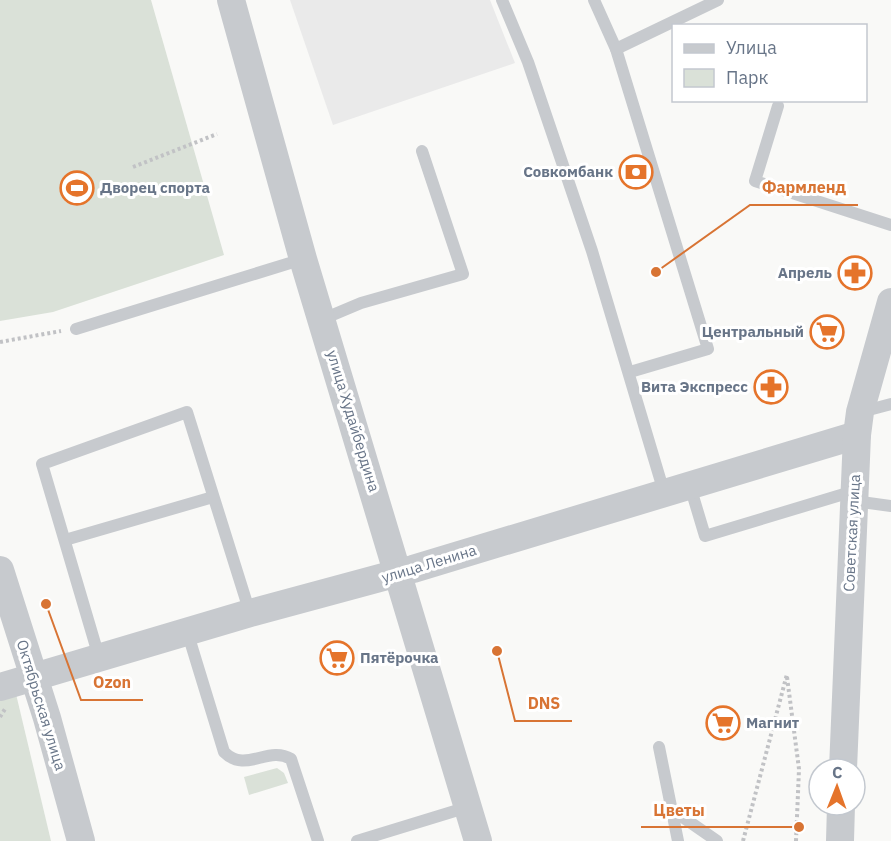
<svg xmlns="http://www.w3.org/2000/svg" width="891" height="841" viewBox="0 0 891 841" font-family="'IBM Plex Sans',sans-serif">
	<rect width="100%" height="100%" fill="#f9f9f7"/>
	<!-- built -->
	<polygon fill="#eaeaea" points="290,0 490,0 515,63 333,125"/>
	<!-- green -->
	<g fill="#dae1d8">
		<polygon points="0,0 151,0 224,255 53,312 0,321"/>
		<polygon points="16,694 51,841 0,841 0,700"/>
		<polygon points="277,768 284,773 288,783 249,795 244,777"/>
	</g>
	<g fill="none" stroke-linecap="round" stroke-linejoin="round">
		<!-- path -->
		<g stroke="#c1c2c5" stroke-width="4" stroke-dasharray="3 3" stroke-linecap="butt">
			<polyline points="133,167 217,134"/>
			<polyline points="0,342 61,331"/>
			<polyline points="787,677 799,769 796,841"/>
			<polyline points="0,717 5,709"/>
			<polyline points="743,841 787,674"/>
		</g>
		<!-- service -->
		<g stroke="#c7cace" stroke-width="12">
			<polyline points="502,0 528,62 592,251 664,492"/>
			<polyline points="594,0 616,49 708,349 630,372"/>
			<polyline points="616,49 718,0"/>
			<polyline points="778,106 755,181 891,225"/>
			<polyline points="323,319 361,303 463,274 422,151"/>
			<polyline points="76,329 303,259"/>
			<polyline points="861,412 891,404"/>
			<polyline points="690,486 705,536 854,491"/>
			<polyline points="854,501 891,506"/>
			<polyline points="65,540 213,497"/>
			<path d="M 187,631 L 224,752 C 246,774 268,745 291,759 L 318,841"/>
			<polyline points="99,657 42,464 187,412 250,613"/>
			<polyline points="659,747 678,841"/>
			<polyline points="671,809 717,841"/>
			<polyline points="357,841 468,807"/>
		</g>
		<!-- tertiary -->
		<g stroke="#c7cace" stroke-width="28">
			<polyline points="231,0 303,259 478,841"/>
			<polyline points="0,570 47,718 81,841"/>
			<polyline points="0,687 250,613 413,569 857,435"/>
			<polyline points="843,769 857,435 860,412 891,302"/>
			<polyline points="840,841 841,805"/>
		</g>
	</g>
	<!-- icons -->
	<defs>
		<g id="bank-ring" transform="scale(1.725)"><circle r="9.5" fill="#fff" stroke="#e5742b" stroke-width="1.5"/><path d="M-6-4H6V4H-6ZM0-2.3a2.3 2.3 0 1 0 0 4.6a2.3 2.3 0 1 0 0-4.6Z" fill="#e5742b"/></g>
		<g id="stadium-ring" transform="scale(1.725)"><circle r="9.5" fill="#fff" stroke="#e5742b" stroke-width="1.5"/><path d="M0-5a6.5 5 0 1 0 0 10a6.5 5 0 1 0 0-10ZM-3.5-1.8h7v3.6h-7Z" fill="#e5742b"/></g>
		<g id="pharmacy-ring" transform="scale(1.725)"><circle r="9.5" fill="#fff" stroke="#e5742b" stroke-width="1.5"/><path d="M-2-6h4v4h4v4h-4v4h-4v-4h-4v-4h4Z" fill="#e5742b"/></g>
		<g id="supermarket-ring" transform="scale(1.725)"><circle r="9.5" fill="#fff" stroke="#e5742b" stroke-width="1.5"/><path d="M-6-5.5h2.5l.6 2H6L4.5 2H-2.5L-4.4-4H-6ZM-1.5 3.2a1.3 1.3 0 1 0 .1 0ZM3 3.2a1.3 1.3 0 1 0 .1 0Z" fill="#e5742b"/></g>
	</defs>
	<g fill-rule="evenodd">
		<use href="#bank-ring" x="636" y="172"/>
		<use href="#stadium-ring" x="77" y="188"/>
		<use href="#pharmacy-ring" x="855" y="273"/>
		<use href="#supermarket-ring" x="827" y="332"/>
		<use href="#pharmacy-ring" x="771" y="387"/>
		<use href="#supermarket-ring" x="337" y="658"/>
		<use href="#supermarket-ring" x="723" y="723"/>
	</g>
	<g text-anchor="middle" stroke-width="6" stroke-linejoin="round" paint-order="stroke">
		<!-- poi labels -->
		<g font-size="15" font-weight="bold" fill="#687588" stroke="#fff" text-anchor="end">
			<text x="613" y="177">Совкомбанк</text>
			<text x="100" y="193" text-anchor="start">Дворец спорта</text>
			<text x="832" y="278">Апрель</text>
			<text x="804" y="337">Центральный</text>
			<text x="748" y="392">Вита Экспресс</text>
			<text x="360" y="663" text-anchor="start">Пятёрочка</text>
			<text x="746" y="728" text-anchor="start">Магнит</text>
		</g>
		<!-- street labels -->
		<g font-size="15" fill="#687588" stroke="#fff">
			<text transform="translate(353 421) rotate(73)" y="5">улица Худайбердина</text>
			<text transform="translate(852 533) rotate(-87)" y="5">Советская улица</text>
			<text transform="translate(429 564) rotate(-17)" y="5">улица Ленина</text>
			<text transform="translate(41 705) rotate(73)" y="5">Октябрьская улица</text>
		</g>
	</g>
	<!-- callouts -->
	<path fill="none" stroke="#d87434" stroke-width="2" d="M656 272L750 205H858M46 604L81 700H143M497 651L515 721H572M799 827L716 827H641"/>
	<g fill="#d87434" stroke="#fff" stroke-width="2">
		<circle cx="656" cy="272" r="6"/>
		<circle cx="46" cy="604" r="6"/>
		<circle cx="497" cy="651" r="6"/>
		<circle cx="799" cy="827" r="6"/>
	</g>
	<g font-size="16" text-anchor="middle" font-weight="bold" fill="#d87434" stroke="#fff" stroke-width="6" stroke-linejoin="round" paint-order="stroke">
		<text x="804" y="193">Фармленд</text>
		<text x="112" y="688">Ozon</text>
		<text x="544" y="709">DNS</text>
		<text x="679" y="816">Цветы</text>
	</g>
	<!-- legend -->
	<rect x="672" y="24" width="195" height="78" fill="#ffffff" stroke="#c3c8cf" stroke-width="1.5"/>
	<rect x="684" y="44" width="30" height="9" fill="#c7cace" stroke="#c3c8cf" stroke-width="1.5"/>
	<text x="726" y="54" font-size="18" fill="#687588">Улица</text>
	<rect x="684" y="69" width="30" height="18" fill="#dae1d8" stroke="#c3c8cf" stroke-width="1.5"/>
	<text x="726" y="84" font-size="18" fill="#687588">Парк</text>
	<!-- north arrow -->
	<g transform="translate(837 787) rotate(1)"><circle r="28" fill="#ffffff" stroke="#c3c8cf" stroke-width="1.5"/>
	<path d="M0-4.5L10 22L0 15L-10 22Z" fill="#e5742b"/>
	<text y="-9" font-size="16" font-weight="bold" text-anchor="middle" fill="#687588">С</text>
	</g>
</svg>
